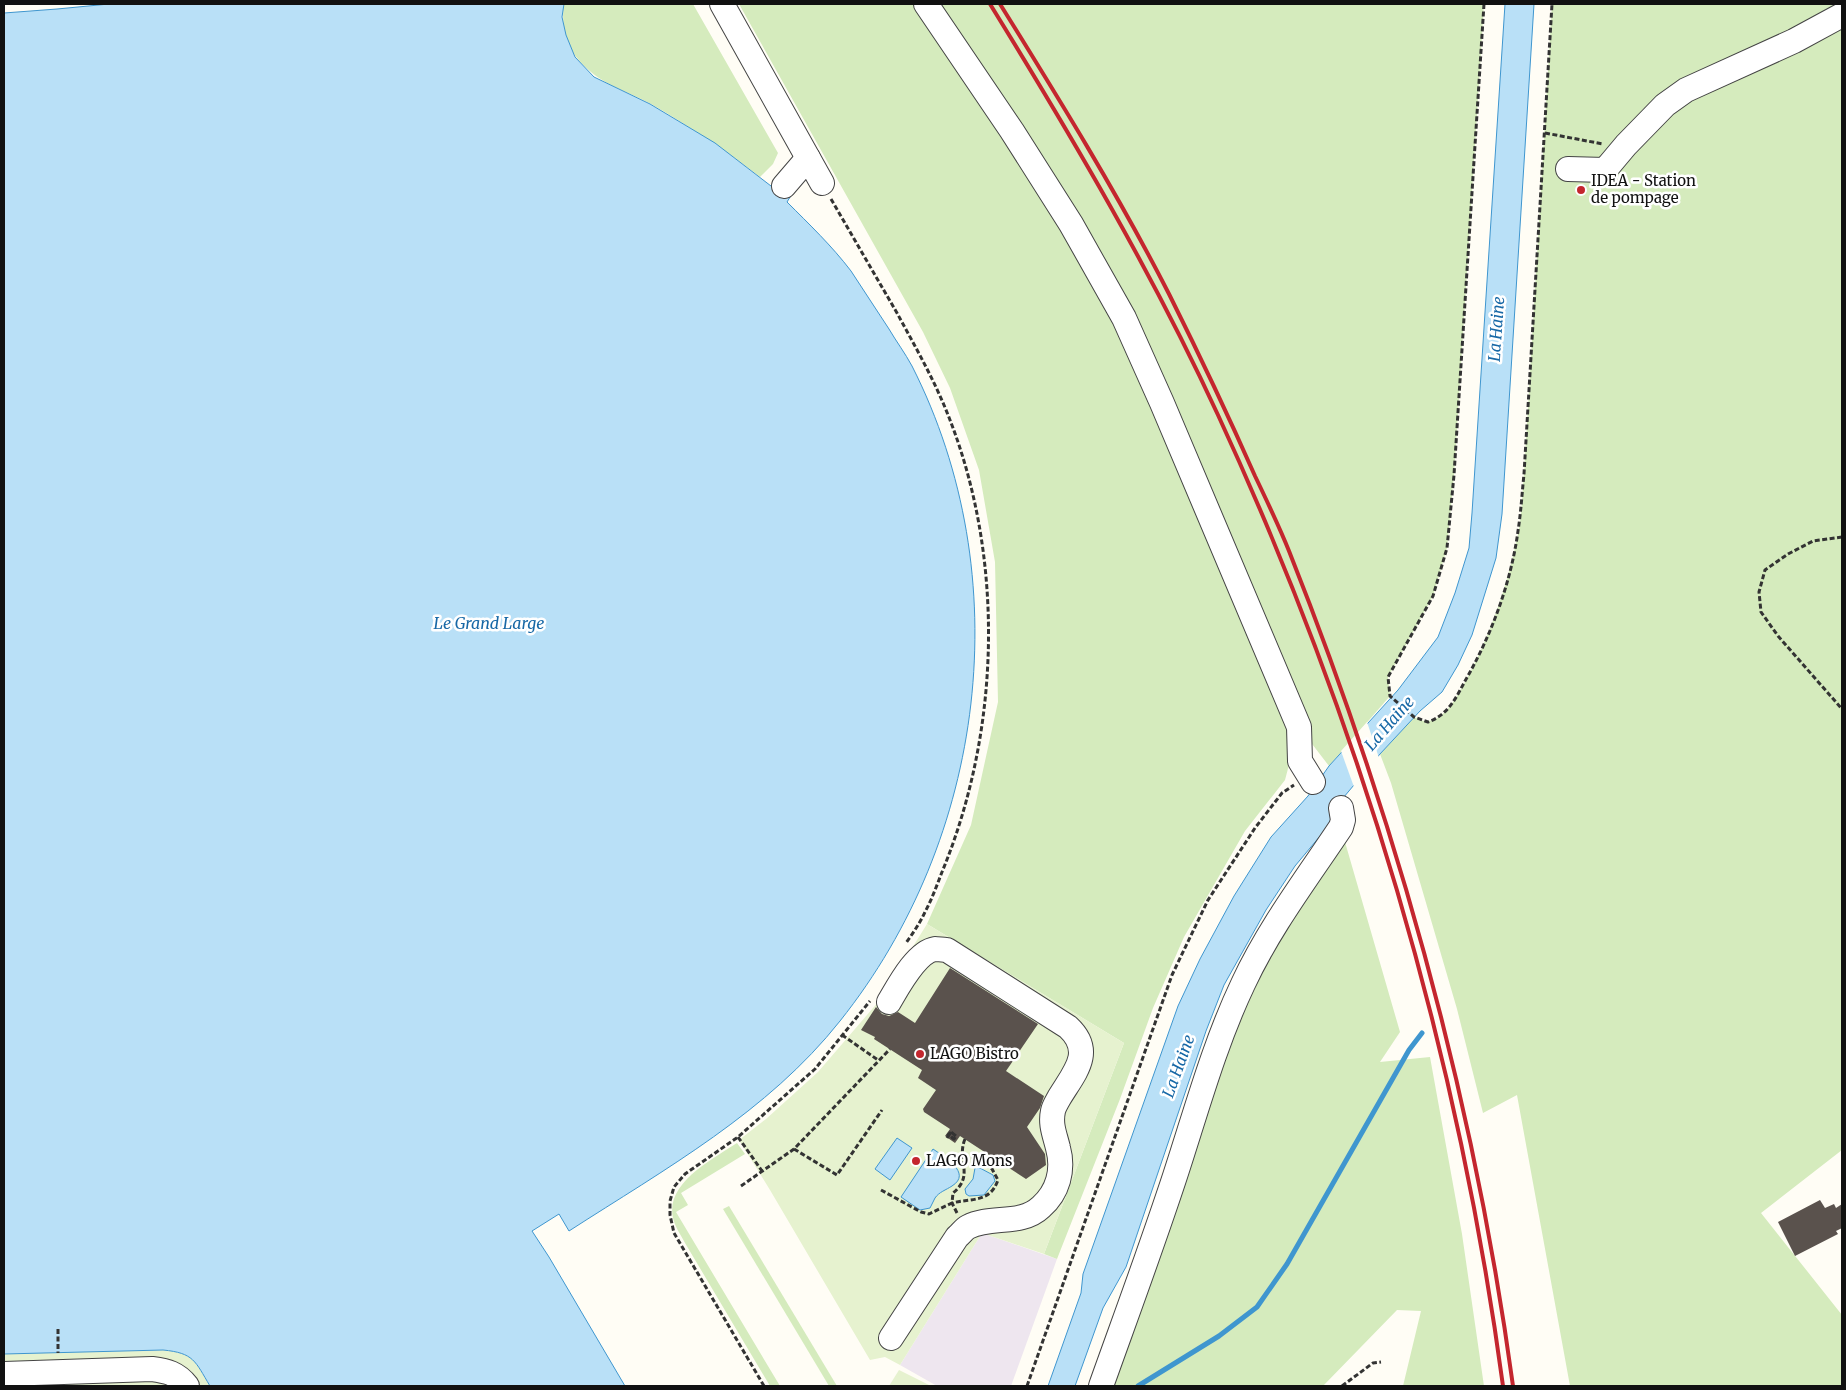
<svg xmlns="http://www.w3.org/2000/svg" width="1846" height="1390" viewBox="0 0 1846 1390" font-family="Merriweather,serif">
	<rect width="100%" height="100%" fill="#fffdf5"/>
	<!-- industrial -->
	<polygon fill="#eee6ef" points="982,1233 1057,1259 1011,1386 937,1386 900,1365"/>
	<!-- green -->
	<g fill="#d5ebbd">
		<path d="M 564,4 L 693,4 L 778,153 L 773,164 L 760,177 C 725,150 689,126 651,104 C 623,89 598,84 577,58 C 565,44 561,21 564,4 Z"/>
		<polygon points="739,4 1484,4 1454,475 1447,548 1433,596 1388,677 1390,696 1329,766 1299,727 1285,780 1245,831 1184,937 1153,1008 1120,1099 1057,1259 1044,1254 1124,1043 927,924 971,825 998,702 995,562 979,470 950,388 923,332"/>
		<path d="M 1552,4 L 1842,4 L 1842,1150 L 1761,1213 L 1842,1315 L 1842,1386 L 1570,1386 L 1517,1095 L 1483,1113 L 1457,1009 L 1391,783 L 1380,754 L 1414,717 C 1419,719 1423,722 1428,721 C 1446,719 1456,697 1464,684 C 1490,637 1507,587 1518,534 C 1522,515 1522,494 1524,474 Z"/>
		<polygon points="1345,842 1400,1032 1380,1062 1430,1057 1462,1234 1484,1386 1403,1386 1421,1311 1397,1310 1323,1386 1101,1386 1231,1011"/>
		<path d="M 737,1143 L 745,1154 L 681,1193 L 688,1205 L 676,1212 L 780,1386 L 770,1386 L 685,1243 C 681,1235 675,1227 673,1218 C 665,1183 713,1159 737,1143 Z"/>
		<polygon points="729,1206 837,1386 829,1386 723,1209"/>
	</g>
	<!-- pitch -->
	<g fill="#e6f2cf">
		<polygon points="927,924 1124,1043 1044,1254 982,1233 900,1365 885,1357 870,1360 770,1190 739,1140 766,1119 818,1072 879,1001"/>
		<path d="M 163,1350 C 194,1353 195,1361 210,1386 L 4,1386 L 4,1354 Z"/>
		<polygon points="899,1370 931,1386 889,1386"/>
	</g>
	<!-- water -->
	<g fill="#b9e0f7" stroke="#3f96cf">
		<path d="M 109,4 L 564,4 L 562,17 L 566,35 L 575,57 L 594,77 L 650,104 L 715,143 L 771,186 L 776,179 L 792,194 L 787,202 C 809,224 832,246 851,271 C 864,290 876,310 889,329 C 896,341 905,353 912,366 C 1019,577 986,838 840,1021 C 768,1112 665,1169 569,1231 L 559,1214 L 532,1231 L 549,1257 L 625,1386 L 210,1386 C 195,1361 194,1353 163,1350 L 4,1354 L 4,13 L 57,9 Z"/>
		<polygon points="1505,4 1534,4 1502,514 1496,558 1472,635 1458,665 1442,692 1420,711 1380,754 1333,810 1331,823 1295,866 1266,910 1224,985 1206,1031 1126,1267 1103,1308 1075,1386 1048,1386 1081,1293 1083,1274 1178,1006 1200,959 1234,896 1271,837 1308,796 1329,766 1398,690 1438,637 1455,593 1469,548 1472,513"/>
		<polygon points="897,1138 912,1148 890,1180 875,1169"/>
		<path d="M 933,1149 C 943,1156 973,1173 952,1186 C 946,1190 939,1192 935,1198 C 933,1201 932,1205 930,1208 L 920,1210 L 901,1197 Z"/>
		<polygon points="978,1167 993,1175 995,1181 984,1195 969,1196 966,1194 965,1189 973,1179 975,1168"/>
	</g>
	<!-- pier -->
	<polygon fill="#fffdf5" points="1367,722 1379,758 1354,787 1341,751"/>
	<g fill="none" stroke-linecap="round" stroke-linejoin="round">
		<!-- stream -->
		<polyline stroke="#3f96cf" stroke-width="5" points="1138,1386 1219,1336 1257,1307 1287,1264 1409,1050 1422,1033"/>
	</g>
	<!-- building -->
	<g fill="#5a524d">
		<polygon points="950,968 1038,1024 1006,1071 1044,1096 1040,1108 1027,1127 1045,1154 1046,1165 1026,1179 960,1136 955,1143 945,1136 950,1129 924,1112 923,1109 936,1090 918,1078 922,1070 874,1039 875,1037 861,1030 876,1007 882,1014 889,1016 898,1012 915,1023"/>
		<polygon points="1820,1200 1825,1208 1834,1204 1836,1208 1842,1204 1842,1228 1836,1231 1838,1234 1795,1256 1778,1222"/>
	</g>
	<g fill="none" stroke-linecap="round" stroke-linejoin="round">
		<!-- minor casing -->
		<g stroke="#444" stroke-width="26">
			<g id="minor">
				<polyline points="722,4 822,183"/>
				<polyline points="926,4 1012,131 1071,224 1124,318 1162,403 1299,727 1300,761 1313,782"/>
				<polyline points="1568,169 1605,170 1626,145 1665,105 1686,90 1794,41 1842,15"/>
				<polyline points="784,186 808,158"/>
				<path d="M 889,1002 C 898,987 916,952 935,949 C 938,949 943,950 947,950 L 1068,1027 C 1095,1052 1074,1073 1059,1098 C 1057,1102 1054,1106 1053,1111 C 1050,1125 1055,1135 1058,1148 C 1064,1170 1058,1192 1041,1207 C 1021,1226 991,1215 968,1227 C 964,1229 961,1234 957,1237 L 891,1338"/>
				<path d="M 4,1374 L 152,1369 C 167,1371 177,1373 187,1386"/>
				<path d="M 1101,1386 C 1126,1316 1152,1246 1175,1176 C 1196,1112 1214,1045 1243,984 C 1269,928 1307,878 1341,827 L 1343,820 L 1341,808"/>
			</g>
		</g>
		<!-- path -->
		<g stroke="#333" stroke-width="3" stroke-dasharray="5 2.5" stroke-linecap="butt">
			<path d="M 1484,4 L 1454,475 L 1447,548 L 1433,596 L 1388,677 L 1390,696 L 1414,717 L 1428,722 C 1448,715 1456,698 1465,681 C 1491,636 1511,583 1518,531 C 1521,512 1522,493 1524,474 L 1552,4"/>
			<polyline points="1545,133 1603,144"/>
			<path d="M 831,199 C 853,237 875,275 897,313 C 916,348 936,383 950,420 C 1005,562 1000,732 942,872 C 937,885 932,899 925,912 C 920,923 913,933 906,943"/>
			<polyline points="1842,537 1813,541 1788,554 1765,570 1759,592 1761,612 1778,636 1842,709"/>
			<polyline points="842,1035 878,1060"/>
			<polyline points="738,1137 762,1171"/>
			<polyline points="947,1138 951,1132 956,1136 954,1139 948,1135 951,1132 956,1136 954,1139 949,1135 951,1132"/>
			<polyline points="794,1149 837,1175 882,1110"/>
			<polyline points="741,1186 794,1149 890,1049"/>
			<path d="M 881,1190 L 921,1212 L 929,1214 L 952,1203 L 953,1193 C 975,1175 956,1160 965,1139"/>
			<path d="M 957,1213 L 952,1203 C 972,1198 990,1203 998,1180 L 992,1169 L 977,1159 L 964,1159"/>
			<polyline points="58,1329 58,1353"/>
			<polyline points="764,1386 674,1233 670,1215 670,1201 674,1187 685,1174 738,1137 815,1069 870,1001"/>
			<polyline points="1027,1386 1172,975 1208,900 1255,828 1282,793 1294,785"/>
			<polyline points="1342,1386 1373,1363 1381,1362"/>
		</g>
		<!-- minor -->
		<use href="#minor" stroke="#fff" stroke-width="24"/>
		<!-- rail -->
		<g stroke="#c4262e" stroke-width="4">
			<path d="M 990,4 C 1072,137 1152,272 1218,415 C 1360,722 1458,1051 1503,1386"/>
			<path d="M 1000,4 C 1059,99 1118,194 1169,294 C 1199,354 1228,415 1255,476 C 1267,501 1279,526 1289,551 C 1396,820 1474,1099 1513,1386"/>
		</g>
	</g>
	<!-- markers -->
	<g fill="#c4262e" stroke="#fff" stroke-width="2">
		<circle cx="1581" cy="190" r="5"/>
		<circle cx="920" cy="1054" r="5"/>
		<circle cx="916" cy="1161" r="5"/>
	</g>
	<g text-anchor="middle" stroke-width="5" stroke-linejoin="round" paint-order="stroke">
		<!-- poi labels -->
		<g font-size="15" fill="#111" stroke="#fff" text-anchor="start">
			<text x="1591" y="186">IDEA - Station<tspan x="1591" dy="17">de pompage</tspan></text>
			<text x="930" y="1059">LAGO Bistro</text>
			<text x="926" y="1166">LAGO Mons</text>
		</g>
		<!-- water labels -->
		<g font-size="16" font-style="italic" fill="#1768a6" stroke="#fff">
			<text transform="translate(1496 329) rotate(-86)" y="6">La Haine</text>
			<text x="489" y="629">Le Grand Large</text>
			<text transform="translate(1389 723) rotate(-49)" y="6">La Haine</text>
			<text transform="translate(1178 1066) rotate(-70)" y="6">La Haine</text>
		</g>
	</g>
	<!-- border -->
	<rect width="1846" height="1390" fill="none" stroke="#111111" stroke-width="10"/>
</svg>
